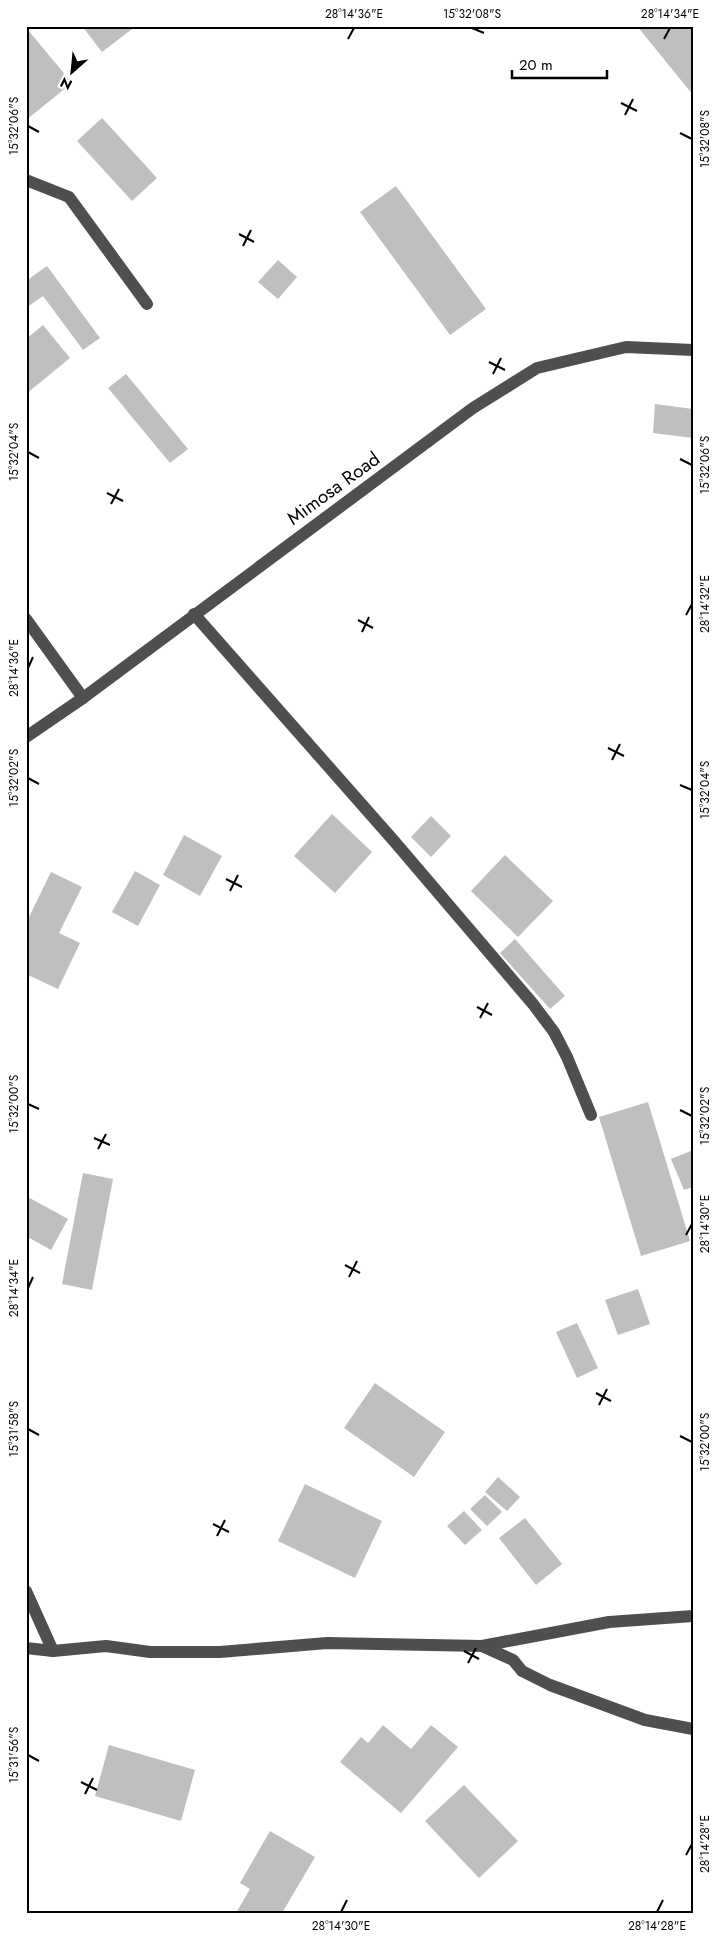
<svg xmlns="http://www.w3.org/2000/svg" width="719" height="1939" viewBox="0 0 719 1939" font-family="Jost,sans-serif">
	<rect width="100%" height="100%" fill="#fff"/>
	<!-- building -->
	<g fill="#bfbfbf">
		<polygon points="82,26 136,26 102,52"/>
		<polygon points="637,26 693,26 693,95"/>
		<polygon points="28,30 72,83 26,120 26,31"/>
		<polygon points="102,118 157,178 132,201 77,141"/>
		<polygon points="396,186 486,309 450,335 360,212"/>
		<polygon points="278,260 297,277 278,299 258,282"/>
		<polygon points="47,266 100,338 83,350 43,296 26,308 26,281"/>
		<polygon points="43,325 70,358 26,394 26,339"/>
		<polygon points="126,374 188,449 170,463 108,388"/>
		<polygon points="655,404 693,409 693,438 653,433"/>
		<polygon points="332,814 372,852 335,893 294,856"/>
		<polygon points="431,816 451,836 431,857 411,837"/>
		<polygon points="184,835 222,856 200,896 163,875"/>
		<polygon points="505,855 553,901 518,937 471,891"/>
		<polygon points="135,871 160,885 138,926 112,912"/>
		<polygon points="51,872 82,887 59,933 80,943 58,989 26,974 26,923"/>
		<polygon points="515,939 565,996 550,1009 500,953"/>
		<polygon points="648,1102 690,1241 641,1256 599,1117"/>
		<polygon points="693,1150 693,1187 684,1190 671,1159"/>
		<polygon points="83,1173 113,1179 92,1290 62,1284"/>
		<polygon points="26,1196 68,1219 51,1250 26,1236"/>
		<polygon points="638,1289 650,1324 618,1335 605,1300"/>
		<polygon points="577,1323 598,1368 577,1378 556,1332"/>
		<polygon points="375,1383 445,1432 414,1477 344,1428"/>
		<polygon points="498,1477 520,1497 507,1511 485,1492"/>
		<polygon points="305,1484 382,1521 355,1578 278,1541"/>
		<polygon points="485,1495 502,1512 487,1526 470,1509"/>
		<polygon points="464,1511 482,1530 465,1545 447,1526"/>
		<polygon points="525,1518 562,1564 536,1585 499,1538"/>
		<polygon points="383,1725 411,1749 431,1725 458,1747 401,1813 340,1762 361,1737 368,1743"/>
		<polygon points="109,1745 195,1770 181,1821 95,1796"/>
		<polygon points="464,1785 518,1841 479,1878 425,1821"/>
		<polygon points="270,1831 315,1857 282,1913 236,1913 250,1889 240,1883"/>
	</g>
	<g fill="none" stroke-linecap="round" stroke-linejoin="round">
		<!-- minor -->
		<g stroke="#4f4f4f" stroke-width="12">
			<polyline points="26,180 69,197 147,304"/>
			<polyline points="194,614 394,841 533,1004 554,1032 567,1057 591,1115"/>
			<polyline points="26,619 83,698"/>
			<polyline points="26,737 83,698 473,408 537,368 626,347 693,350"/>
			<polyline points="26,1591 53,1651 26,1648"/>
			<polyline points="482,1646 513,1660 522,1671 550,1685 645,1720 693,1729"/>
			<polyline points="53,1651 106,1646 150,1652 220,1652 327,1643 482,1646 609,1622 693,1616"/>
		</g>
	</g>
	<!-- ticks -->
	<path fill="none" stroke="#000" stroke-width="2" d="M 472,28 L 484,33M 348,39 L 354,28M 664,39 L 670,28M 621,103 L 637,111M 625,115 L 633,99M 28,126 L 39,132M 680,133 L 692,139M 239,234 L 254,242M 243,246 L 251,230M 489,362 L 505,370M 493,374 L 501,358M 28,452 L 39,458M 680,459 L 692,465M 107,493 L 123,501M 111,504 L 119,489M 686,615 L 692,604M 358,620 L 373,628M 362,632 L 369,617M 28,668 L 33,657M 608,748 L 624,756M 612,760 L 620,744M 28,778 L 39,784M 680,785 L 692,790M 226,879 L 242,887M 230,891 L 238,875M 477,1007 L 492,1015M 480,1018 L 488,1003M 28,1104 L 39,1109M 680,1110 L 692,1116M 94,1138 L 110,1145M 98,1149 L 106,1134M 686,1235 L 692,1224M 345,1265 L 360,1273M 349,1277 L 357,1261M 28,1288 L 33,1277M 596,1393 L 611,1401M 599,1405 L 607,1389M 28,1429 L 39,1435M 680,1436 L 692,1442M 213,1524 L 229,1532M 217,1536 L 225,1520M 464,1651 L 479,1659M 468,1663 L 476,1648M 28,1755 L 39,1761M 81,1782 L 97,1790M 85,1794 L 93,1778M 686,1855 L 692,1844M 341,1912 L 347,1900M 657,1912 L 663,1900"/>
	<g text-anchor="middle" stroke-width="5" stroke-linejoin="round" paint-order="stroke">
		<!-- street labels -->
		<g font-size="19" fill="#000" stroke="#fff">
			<text transform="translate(333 488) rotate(-36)" y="7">Mimosa Road</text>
		</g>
	</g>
	<!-- border -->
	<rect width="719" height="1939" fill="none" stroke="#ffffff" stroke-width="55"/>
	<!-- north arrow -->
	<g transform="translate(72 72) rotate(207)" stroke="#ffffff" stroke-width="4" paint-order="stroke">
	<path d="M0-4L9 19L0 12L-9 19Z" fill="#000000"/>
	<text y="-8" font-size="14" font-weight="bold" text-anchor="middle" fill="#000000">N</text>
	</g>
	<!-- scale -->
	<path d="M512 70v8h95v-8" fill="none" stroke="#000000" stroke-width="2.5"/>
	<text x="519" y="70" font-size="15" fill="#000000" stroke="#ffffff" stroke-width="4" paint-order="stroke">20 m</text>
	<rect x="28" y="28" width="664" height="1884" fill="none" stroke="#000" stroke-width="2"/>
	<g font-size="12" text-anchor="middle" fill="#000">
		<text x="354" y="18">28°14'36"E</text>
		<text x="472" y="18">15°32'08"S</text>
		<text x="670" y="18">28°14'34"E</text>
		<text transform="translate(14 126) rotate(-90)" y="4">15°32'06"S</text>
		<text transform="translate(705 139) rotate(-90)" y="4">15°32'08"S</text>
		<text transform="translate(14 452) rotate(-90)" y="4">15°32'04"S</text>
		<text transform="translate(705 465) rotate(-90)" y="4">15°32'06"S</text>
		<text transform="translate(705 604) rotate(-90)" y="4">28°14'32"E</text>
		<text transform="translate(14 668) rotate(-90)" y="4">28°14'36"E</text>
		<text transform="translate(14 778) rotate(-90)" y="4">15°32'02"S</text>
		<text transform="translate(705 790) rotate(-90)" y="4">15°32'04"S</text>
		<text transform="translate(14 1104) rotate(-90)" y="4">15°32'00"S</text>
		<text transform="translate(705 1116) rotate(-90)" y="4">15°32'02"S</text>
		<text transform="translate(705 1224) rotate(-90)" y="4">28°14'30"E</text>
		<text transform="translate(14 1288) rotate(-90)" y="4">28°14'34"E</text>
		<text transform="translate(14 1429) rotate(-90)" y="4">15°31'58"S</text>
		<text transform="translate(705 1442) rotate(-90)" y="4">15°32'00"S</text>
		<text transform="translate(14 1755) rotate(-90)" y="4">15°31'56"S</text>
		<text transform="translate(705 1844) rotate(-90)" y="4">28°14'28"E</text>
		<text x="341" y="1930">28°14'30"E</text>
		<text x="657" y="1930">28°14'28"E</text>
	</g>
</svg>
